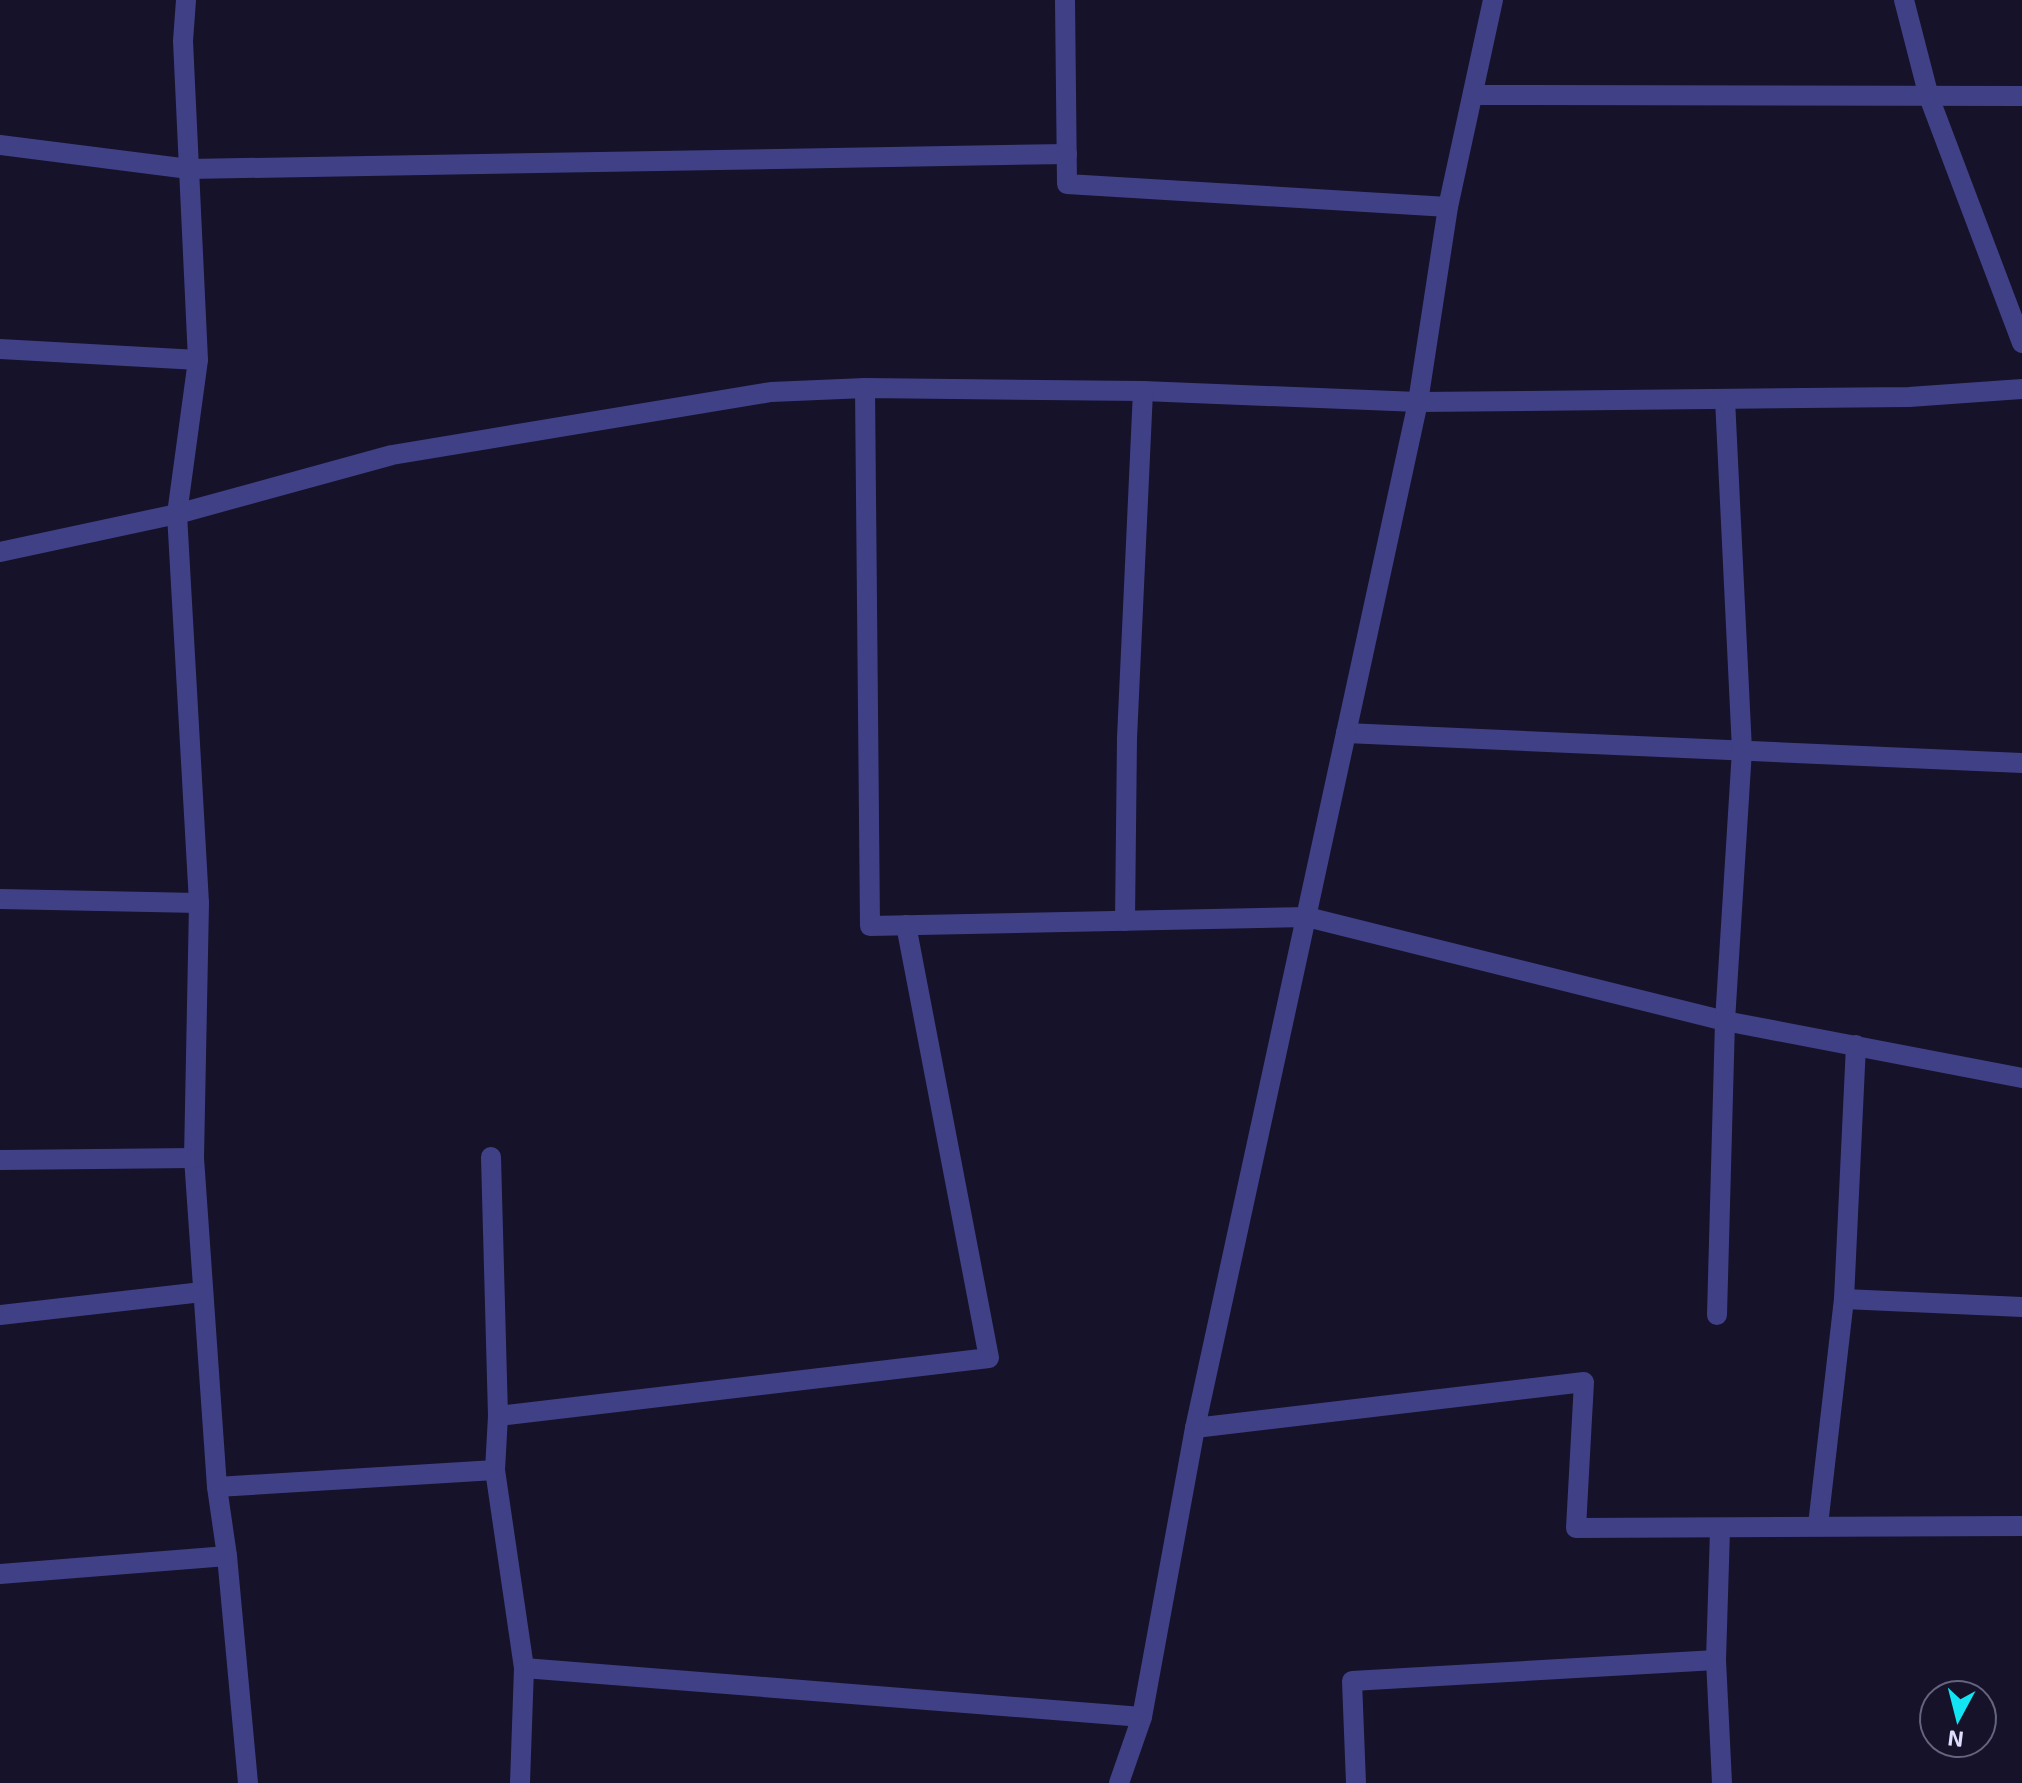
<svg xmlns="http://www.w3.org/2000/svg" width="2022" height="1783" viewBox="0 0 2022 1783" font-family="'Exo 2',sans-serif">
	<rect width="100%" height="100%" fill="#15122a"/>
	<g fill="none" stroke-linecap="round" stroke-linejoin="round">
		<!-- minor -->
		<g stroke="#404086" stroke-width="20">
			<polyline points="186,0 183,41 198,360 177,514 199,903 194,1158 217,1487 227,1556 248,1783"/>
			<polyline points="1065,0 1067,184 1448,207"/>
			<polyline points="1475,95 2022,96"/>
			<polyline points="0,145 189,169 1067,154"/>
			<polyline points="0,349 198,360"/>
			<polyline points="865,388 870,926 1307,917 1725,1021 2022,1078"/>
			<polyline points="0,552 177,514 392,455 771,392 865,388 1143,391 1418,402 1909,397 2022,389"/>
			<polyline points="1346,733 2022,763"/>
			<polyline points="0,899 199,903"/>
			<polyline points="1125,921 1127,738 1143,391"/>
			<polyline points="491,1157 498,1416 495,1470 524,1668 520,1783"/>
			<polyline points="0,1160 194,1158"/>
			<polyline points="1844,1299 2022,1307"/>
			<polyline points="0,1315 202,1292"/>
			<polyline points="1717,1315 1725,1021 1742,750 1725,399"/>
			<polyline points="498,1416 989,1358 906,925"/>
			<polyline points="1195,1428 1584,1382 1576,1528 2022,1526"/>
			<polyline points="217,1487 495,1470"/>
			<polyline points="1818,1525 1844,1299 1856,1045"/>
			<polyline points="1720,1530 1716,1660 1722,1783"/>
			<polyline points="0,1574 227,1556"/>
			<polyline points="524,1668 1142,1717"/>
			<polyline points="1119,1783 1142,1717 1195,1428 1418,402 1448,207 1493,0"/>
			<polyline points="1356,1783 1352,1681 1716,1660"/>
		</g>
		<!-- tertiary -->
		<polyline stroke="#404086" stroke-width="20" points="1904,0 1929,97 2022,343"/>
	</g>
	<!-- north arrow -->
	<g transform="translate(1958 1719) rotate(187)"><circle r="38" fill="#15122a" stroke="#66637e" stroke-width="2"/>
	<path d="M0-6L14 30L0 20L-14 30Z" fill="#13e4f3"/>
	<text y="-12" font-size="22" font-weight="bold" text-anchor="middle" fill="#dfddfd">N</text>
	</g>
</svg>
